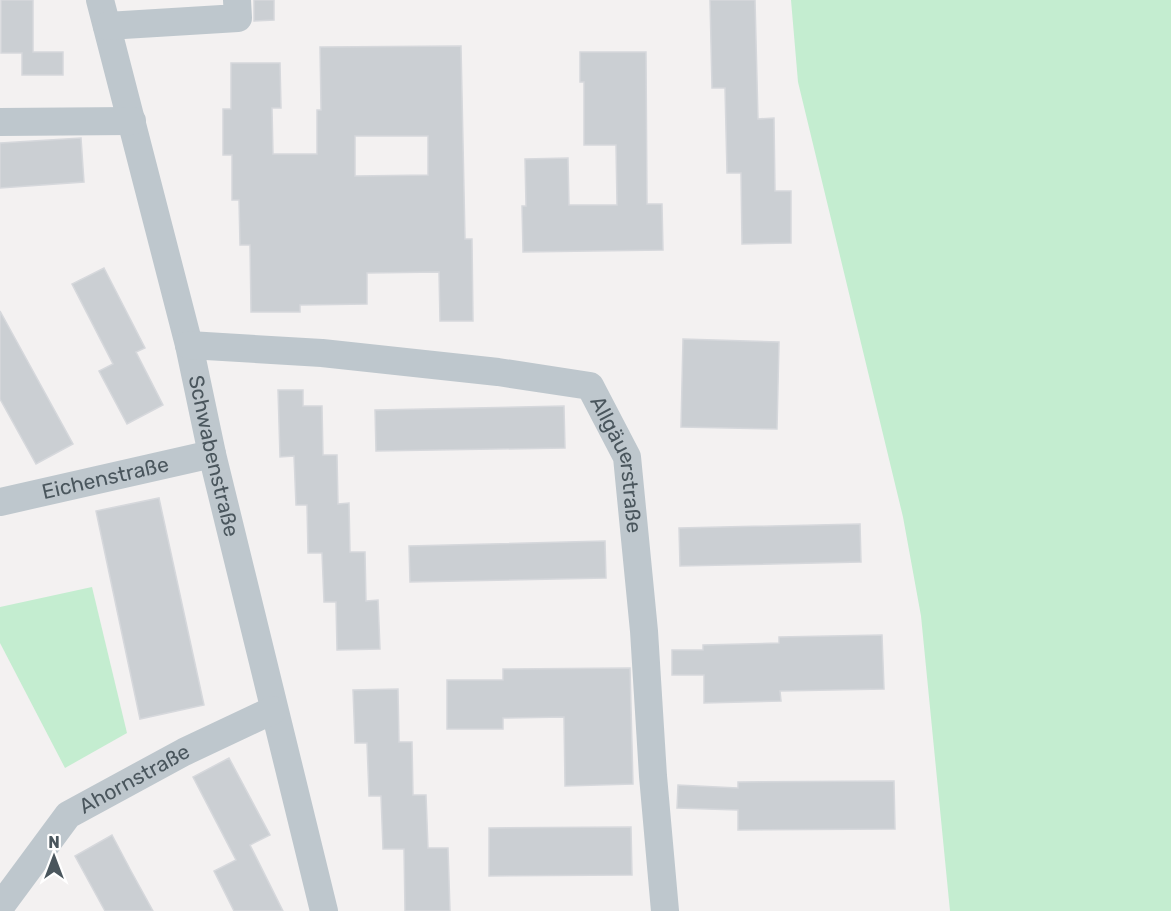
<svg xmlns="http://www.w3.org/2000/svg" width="1171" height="911" viewBox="0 0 1171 911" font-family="Rubik,sans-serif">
	<rect width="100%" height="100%" fill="#f3f1f1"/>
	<!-- green -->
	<g fill="#c4edd0">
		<polygon points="791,0 1171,0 1171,911 950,911 921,616 903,517 798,82"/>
		<polygon points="92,587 127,733 65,768 0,643 0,607"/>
	</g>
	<!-- building -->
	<g fill="#cbcfd3" stroke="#d6d8dc" stroke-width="1.5" fill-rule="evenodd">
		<polygon points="1,0 33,0 33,52 63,52 63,75 22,75 22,53 1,53"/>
		<polygon points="254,0 274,0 274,20 254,21"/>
		<polygon points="710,0 755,0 758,119 774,118 775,191 791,191 791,243 742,244 741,173 727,173 725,88 712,88"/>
		<path d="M 461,46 L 465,239 L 472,239 L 473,321 L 440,321 L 439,272 L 367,273 L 367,304 L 300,305 L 300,312 L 251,312 L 250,245 L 240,245 L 239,200 L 232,200 L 232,155 L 223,155 L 223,109 L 231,109 L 231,63 L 280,63 L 281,108 L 272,108 L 273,154 L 317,154 L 317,110 L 321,110 L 320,47 ZM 355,136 L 428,136 L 428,175 L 355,176 Z"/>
		<polygon points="580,52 646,52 647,204 662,204 663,250 523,252 522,206 526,206 525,159 568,158 569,205 617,205 616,145 584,145 584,82 580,82"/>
		<polygon points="81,138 84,182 0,188 0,143"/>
		<polygon points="104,268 145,348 136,352 163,405 127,424 99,371 113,364 72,284"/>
		<polygon points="0,311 73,444 36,464 0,399"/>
		<polygon points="683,339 779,342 777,429 681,427"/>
		<polygon points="278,390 303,390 303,406 322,406 323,455 337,455 338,504 349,503 350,552 365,552 366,601 378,600 380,649 337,650 336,602 324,602 322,553 308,553 307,505 296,505 294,456 280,457"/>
		<polygon points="564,406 565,448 376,451 375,410"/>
		<polygon points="159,498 204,705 140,719 96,511"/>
		<polygon points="860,524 861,562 680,566 679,528"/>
		<polygon points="605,541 606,578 410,582 409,546"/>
		<polygon points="882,635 884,689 780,691 781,701 704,703 704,675 672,675 672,650 703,650 703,645 779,643 779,637"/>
		<polygon points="630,668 633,784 565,786 564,717 503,718 503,729 447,729 447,680 503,680 503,669"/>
		<polygon points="398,689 399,742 412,742 413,795 426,795 428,848 448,848 450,911 405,911 404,849 383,849 381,796 369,796 367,743 355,743 353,690"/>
		<polygon points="229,758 270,835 250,845 283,911 234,911 214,871 236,860 193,777"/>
		<polygon points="894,781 895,829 738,830 738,810 677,808 678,785 738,788 738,782"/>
		<polygon points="631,827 632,875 489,876 489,828"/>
		<polygon points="112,835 131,871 153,911 105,911 75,856"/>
	</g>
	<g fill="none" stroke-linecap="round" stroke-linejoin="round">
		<!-- minor -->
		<g stroke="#bec7cd" stroke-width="28">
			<path id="s1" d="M 100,0 L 189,345 L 212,454 L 324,911"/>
			<polyline points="107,26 238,18 237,0"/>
			<polyline points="0,122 132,121"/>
			<path id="s2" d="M 189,345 L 322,353 L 498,372 L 590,386 L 627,457 L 644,631 L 653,776 L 665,911"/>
			<path id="s3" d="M 0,502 L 212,454"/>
			<path id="s4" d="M 0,907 L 68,815 L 184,752 L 273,710"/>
		</g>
	</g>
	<g text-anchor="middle" stroke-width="6" stroke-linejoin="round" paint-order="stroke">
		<!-- street labels -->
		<g font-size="21" fill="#4a565d" stroke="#fff">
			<text dy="7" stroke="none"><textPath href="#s1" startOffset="470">Schwabenstraße</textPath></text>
			<text dy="7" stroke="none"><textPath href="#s2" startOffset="488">Allgäuerstraße</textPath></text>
			<text dy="7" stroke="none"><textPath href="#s3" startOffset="108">Eichenstraße</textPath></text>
			<text dy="7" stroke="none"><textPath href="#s4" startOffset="190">Ahornstraße</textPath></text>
		</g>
	</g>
	<!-- north arrow -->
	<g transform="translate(54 857)" stroke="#ffffff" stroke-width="4.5" paint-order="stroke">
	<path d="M0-4.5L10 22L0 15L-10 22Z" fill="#4a565d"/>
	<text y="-9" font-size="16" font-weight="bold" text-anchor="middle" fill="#4a565d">N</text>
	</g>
</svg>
